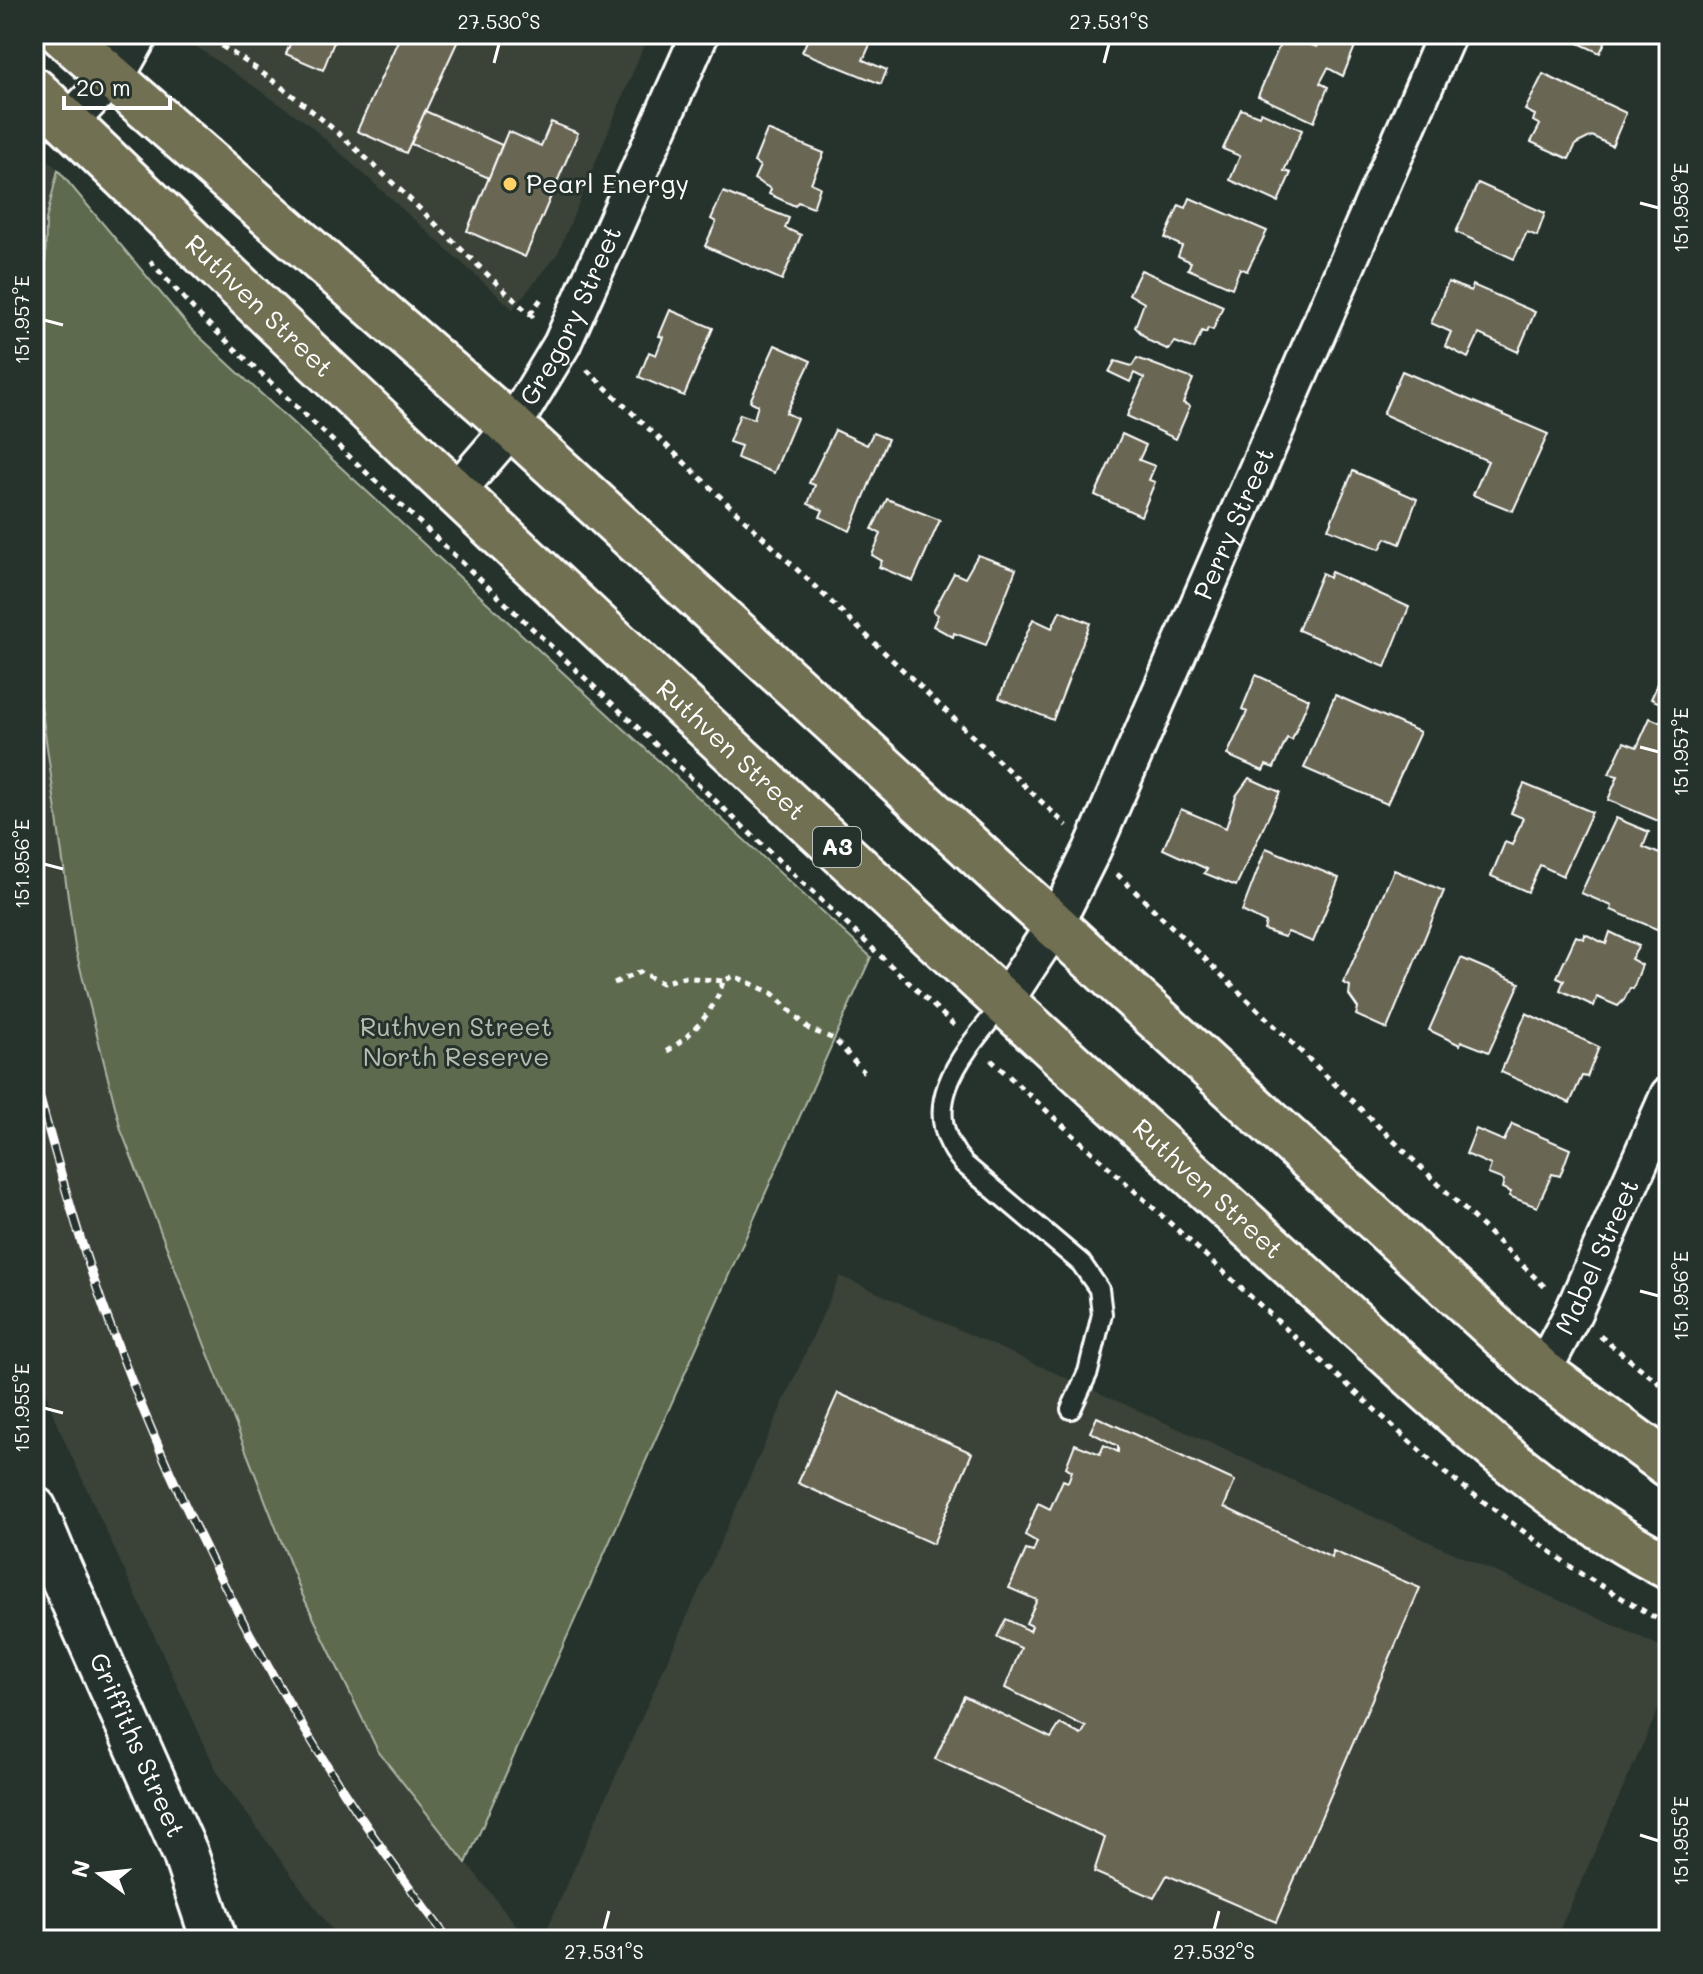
<svg xmlns="http://www.w3.org/2000/svg" width="1703" height="1974" viewBox="0 0 1703 1974" font-family="Mali,sans-serif">
	<rect width="100%" height="100%" fill="#26332d"/>
	<filter id="ink" filterUnits="userSpaceOnUse"><feTurbulence type="fractalNoise" baseFrequency=".0125" numOctaves="2"/><feDisplacementMap in="SourceGraphic" scale="16" xChannelSelector="R" yChannelSelector="G"/><feConvolveMatrix kernelMatrix="1 2 1 2 8 2 1 2 1" color-interpolation-filters="sRGB"/></filter>
	<g filter="url(#ink)">
		<!-- built -->
		<g fill="#3a4238">
			<polygon points="178,34 638,34 647,38 558,253 513,309 307,123"/>
			<polygon points="34,145 58,170 46,220 38,683 121,1130 301,1592 378,1751 528,1940 339,1940 219,1776 56,1422 34,1360"/>
			<polygon points="840,1276 1669,1650 1669,1686 1555,1940 542,1940"/>
		</g>
		<!-- green -->
		<polygon fill="#5d6b4d" stroke="#aeb5a6" stroke-width="2" points="58,170 190,328 871,957 466,1863 378,1751 301,1592 121,1130 75,947 38,683 46,220"/>
		<!-- building -->
		<g fill="#696652" stroke="#fff" stroke-width="2">
			<polygon points="294,34 337,34 323,70 286,54"/>
			<polygon points="401,34 461,34 406,153 357,131"/>
			<polygon points="810,34 875,34 863,60 887,70 881,84 802,52"/>
			<polygon points="1324,34 1356,44 1343,76 1328,68 1320,83 1328,87 1314,122 1258,96 1284,35 1317,47"/>
			<polygon points="1559,34 1609,34 1600,53"/>
			<polygon points="1543,74 1626,113 1612,146 1592,136 1576,144 1569,159 1531,142 1540,125 1533,121 1535,115 1525,110"/>
			<polygon points="1241,109 1259,116 1261,112 1302,130 1284,171 1291,173 1278,202 1230,180 1240,156 1223,149"/>
			<polygon points="425,111 502,145 489,178 411,144"/>
			<polygon points="551,122 578,133 525,257 467,231 508,131 541,146"/>
			<polygon points="767,130 824,153 811,183 820,187 813,208 798,202 795,206 769,194 771,189 754,179 760,166 754,162"/>
			<polygon points="1478,183 1545,213 1537,236 1527,232 1514,259 1456,232"/>
			<polygon points="723,192 789,218 785,228 801,235 782,280 705,246 716,222 711,219"/>
			<polygon points="1190,198 1267,231 1247,271 1240,268 1232,288 1188,269 1191,262 1178,256 1182,246 1165,238 1179,205 1186,208"/>
			<polygon points="1141,270 1223,306 1213,330 1208,328 1206,333 1202,331 1194,349 1175,342 1169,350 1149,341 1135,327 1144,303 1129,294"/>
			<polygon points="1448,282 1471,291 1473,285 1535,312 1518,352 1479,334 1468,358 1445,346 1451,332 1431,323"/>
			<polygon points="670,310 713,328 684,396 639,377 649,352 656,355 663,337 659,336"/>
			<polygon points="775,345 811,361 786,413 797,418 774,473 737,458 741,446 729,442 740,414 754,419 758,405 750,401"/>
			<polygon points="1137,358 1193,379 1183,403 1190,406 1176,439 1127,416 1144,378 1134,373 1130,382 1109,372 1115,361 1132,366"/>
			<polygon points="1402,371 1548,434 1513,511 1473,495 1488,461 1383,414"/>
			<polygon points="835,430 867,445 873,433 888,439 850,531 820,517 823,510 808,504 815,485 809,483"/>
			<polygon points="1122,434 1146,445 1139,460 1155,466 1149,480 1155,482 1141,516 1095,495"/>
			<polygon points="1353,471 1417,499 1400,544 1386,538 1380,549 1328,529"/>
			<polygon points="887,499 940,520 913,581 879,567 882,561 872,555 881,534 872,529"/>
			<polygon points="978,555 1016,569 986,645 954,633 953,637 933,626 938,615 933,612 954,573 965,578"/>
			<polygon points="1331,572 1409,607 1385,667 1298,630 1322,573 1329,578"/>
			<polygon points="1060,611 1090,623 1053,720 999,698 1033,619 1052,628"/>
			<polygon points="1669,643 1669,707 1651,699 1665,668 1660,664"/>
			<polygon points="1256,675 1309,699 1292,740 1287,738 1274,768 1266,765 1263,771 1227,755 1247,712 1242,709"/>
			<polygon points="1335,695 1420,732 1387,804 1304,768"/>
			<polygon points="1650,718 1669,726 1668,825 1608,800 1618,776 1609,774 1624,742 1637,747"/>
			<polygon points="1249,778 1280,792 1236,886 1204,873 1207,869 1163,849 1181,809 1226,828 1236,796"/>
			<polygon points="1524,784 1592,812 1563,876 1540,865 1528,892 1491,876 1505,842 1512,845 1523,818 1511,813"/>
			<polygon points="1616,818 1649,832 1643,847 1669,858 1669,909 1659,930 1611,910 1612,906 1581,893"/>
			<polygon points="1266,848 1339,878 1313,942 1288,932 1284,937 1264,930 1266,923 1242,911"/>
			<polygon points="1394,870 1444,891 1387,1029 1356,1015 1358,1008 1349,995 1350,986 1343,983"/>
			<polygon points="1610,932 1639,946 1631,959 1642,965 1633,989 1630,988 1624,1000 1618,1006 1597,997 1594,1006 1560,990 1564,980 1557,977 1576,936 1584,939 1585,934 1606,944"/>
			<polygon points="1461,958 1520,983 1489,1052 1461,1041 1460,1045 1429,1030"/>
			<polygon points="1526,1013 1599,1047 1587,1077 1582,1076 1570,1103 1501,1072"/>
			<polygon points="1512,1124 1570,1149 1560,1176 1552,1174 1537,1207 1509,1196 1511,1192 1502,1188 1504,1180 1488,1174 1491,1165 1466,1154 1476,1129 1504,1141"/>
			<polygon points="838,1393 972,1453 933,1544 798,1483"/>
			<polygon points="1097,1417 1235,1481 1224,1507 1332,1558 1333,1551 1420,1588 1276,1922 1167,1875 1154,1898 1094,1872 1105,1838 935,1759 964,1696 1051,1738 1060,1724 1081,1735 1086,1727 1005,1688 1021,1648 997,1637 1006,1619 1030,1631 1032,1626 1026,1623 1037,1600 1009,1588 1026,1550 1033,1552 1037,1542 1025,1535 1038,1503 1050,1509 1063,1480 1068,1482 1072,1471 1066,1467 1075,1444 1100,1454 1104,1445 1118,1452 1118,1446 1090,1432"/>
		</g>
		<g fill="none" stroke-linecap="round" stroke-linejoin="round">
			<!-- service casing -->
			<g stroke="#fff" stroke-width="24">
				<path id="service" d="M 1004,1003 C 966,1050 912,1105 964,1164 L 1081,1263 L 1099,1289 L 1102,1314 L 1088,1372 L 1071,1409"/>
			</g>
			<!-- minor casing -->
			<g stroke="#fff" stroke-width="42">
				<g id="minor">
					<polyline points="108,34 112,77"/>
					<polyline points="68,123 122,66 140,34"/>
					<path id="s1" d="M 456,492 L 512,427 L 562,344 L 700,34"/>
					<path id="s2" d="M 1004,1002 L 1054,926 L 1092,850 L 1447,34"/>
					<path id="s3" d="M 1542,1372 L 1573,1313 L 1669,1095"/>
				</g>
			</g>
			<!-- tertiary casing -->
			<g stroke="#fff" stroke-width="50">
				<g id="tertiary">
					<path id="s4" d="M 53,1555 L 185,1853 L 214,1940"/>
				</g>
			</g>
			<!-- secondary casing -->
			<g stroke="#fff" stroke-width="50">
				<polyline id="secondary" points="34,1509 53,1555"/>
			</g>
			<!-- trunk casing -->
			<g stroke="#fff" stroke-width="50">
				<g id="trunk">
					<polyline points="62,34 512,427 1542,1372 1669,1465"/>
					<path id="s5" d="M 34,90 C 390,434 752,772 1117,1106 C 1202,1183 1286,1261 1371,1338 C 1463,1422 1557,1510 1669,1567"/>
				</g>
			</g>
			<!-- path -->
			<g stroke="#fff" stroke-width="5" stroke-dasharray="6 6" stroke-linecap="butt">
				<path d="M 201,34 C 329,106 427,221 534,318"/>
				<polyline points="150,261 200,316 955,1026"/>
				<polyline points="530,314 541,299"/>
				<polyline points="587,370 1067,826"/>
				<polyline points="1117,874 1545,1287"/>
				<polyline points="614,983 640,972 662,983 683,977 723,981"/>
				<path d="M 667,1051 C 690,1038 717,1008 723,981 L 734,976 L 772,993 L 809,1029 L 834,1039 L 864,1072"/>
				<polyline points="991,1060 1441,1470 1578,1572 1669,1626"/>
				<polyline points="1600,1336 1669,1391"/>
			</g>
			<!-- service -->
			<use href="#service" stroke="#26332d" stroke-width="18"/>
			<!-- minor -->
			<use href="#minor" stroke="#26332d" stroke-width="36"/>
			<!-- tertiary -->
			<use href="#tertiary" stroke="#26332d" stroke-width="44"/>
			<!-- secondary -->
			<use href="#secondary" stroke="#26332d" stroke-width="44"/>
			<!-- trunk -->
			<use href="#trunk" stroke="#716f52" stroke-width="44"/>
			<!-- rail casing -->
			<g stroke="#fff" stroke-width="9">
				<path id="rail" d="M 34,1077 C 53,1145 71,1214 94,1280 C 176,1517 296,1742 449,1940"/>
			</g>
			<!-- rail -->
			<use href="#rail" stroke="#26332d" stroke-width="6" stroke-dasharray="18" stroke-linecap="butt"/>
		</g>
	</g>
	<!-- ticks -->
	<path fill="none" stroke="#fff" stroke-width="3" d="M 494,63 L 499,44M 1104,63 L 1109,44M 1640,203 L 1659,208M 44,320 L 63,325M 1640,747 L 1659,752M 44,864 L 63,869M 1640,1291 L 1659,1296M 44,1408 L 63,1413M 1640,1835 L 1659,1841M 604,1930 L 609,1911M 1214,1930 L 1219,1911"/>
	<!-- markers -->
	<circle fill="#ffd166" stroke="#26332d" stroke-width="3" cx="510" cy="184" r="8"/>
	<g text-anchor="middle" stroke-width="6" stroke-linejoin="round" paint-order="stroke">
		<!-- shield labels -->
		<rect fill="#26332d" stroke="#bec2c0" stroke-width="2" x="813" y="827" width="48" height="40" rx="6"/>
		<g font-size="24" font-weight="bold" fill="#fff">
			<text x="837" y="855">A3</text>
		</g>
		<!-- poi labels -->
		<g font-size="26" fill="#fff" stroke="#26332d" text-anchor="start">
			<text x="526" y="193">Pearl Energy</text>
		</g>
		<!-- street labels -->
		<g font-size="26" fill="#fff" stroke="#26332d">
			<text dy="9" stroke="none"><textPath href="#s5" startOffset="312">Ruthven Street</textPath></text>
			<text dy="9" stroke="none"><textPath href="#s1" startOffset="212">Gregory Street</textPath></text>
			<text dy="9" stroke="none"><textPath href="#s2" startOffset="532">Perry Street</textPath></text>
			<text dy="9" stroke="none"><textPath href="#s5" startOffset="960">Ruthven Street</textPath></text>
			<text dy="9" stroke="none"><textPath href="#s5" startOffset="1608">Ruthven Street</textPath></text>
			<text dy="9" stroke="none"><textPath href="#s3" startOffset="128">Mabel Street</textPath></text>
			<text dy="9" stroke="none"><textPath href="#s4" startOffset="208">Griffiths Street</textPath></text>
		</g>
		<!-- park labels -->
		<g font-size="26" fill="#b6bcaf" stroke="#26332d">
			<text x="456" y="1036">Ruthven Street<tspan x="456" dy="30">North Reserve</tspan></text>
		</g>
	</g>
	<!-- margin -->
	<rect width="1703" height="1974" fill="none" stroke="#26332d" stroke-width="88"/>
	<!-- north arrow -->
	<g transform="translate(100 1874) rotate(285)" stroke="#26332d" stroke-width="6" paint-order="stroke">
	<path d="M0-6L14 30L0 20L-14 30Z" fill="#ffffff"/>
	<text y="-12" font-size="22" font-weight="bold" text-anchor="middle" fill="#ffffff">N</text>
	</g>
	<!-- scale -->
	<path d="M64 96v12h106v-12" fill="none" stroke="#ffffff" stroke-width="4"/>
	<text x="76" y="96" font-size="24" fill="#ffffff" stroke="#26332d" stroke-width="6" paint-order="stroke">20 m</text>
	<rect x="44" y="44" width="1615" height="1886" fill="none" stroke="#fff" stroke-width="3"/>
	<g font-size="20" text-anchor="middle" fill="#fff">
		<text x="499" y="29">27.530°S</text>
		<text x="1109" y="29">27.531°S</text>
		<text transform="translate(1681 208) rotate(-90)" y="7">151.958°E</text>
		<text transform="translate(22 320) rotate(-90)" y="7">151.957°E</text>
		<text transform="translate(1681 752) rotate(-90)" y="7">151.957°E</text>
		<text transform="translate(22 864) rotate(-90)" y="7">151.956°E</text>
		<text transform="translate(1681 1296) rotate(-90)" y="7">151.956°E</text>
		<text transform="translate(22 1408) rotate(-90)" y="7">151.955°E</text>
		<text transform="translate(1681 1841) rotate(-90)" y="7">151.955°E</text>
		<text x="604" y="1959">27.531°S</text>
		<text x="1214" y="1959">27.532°S</text>
	</g>
</svg>
